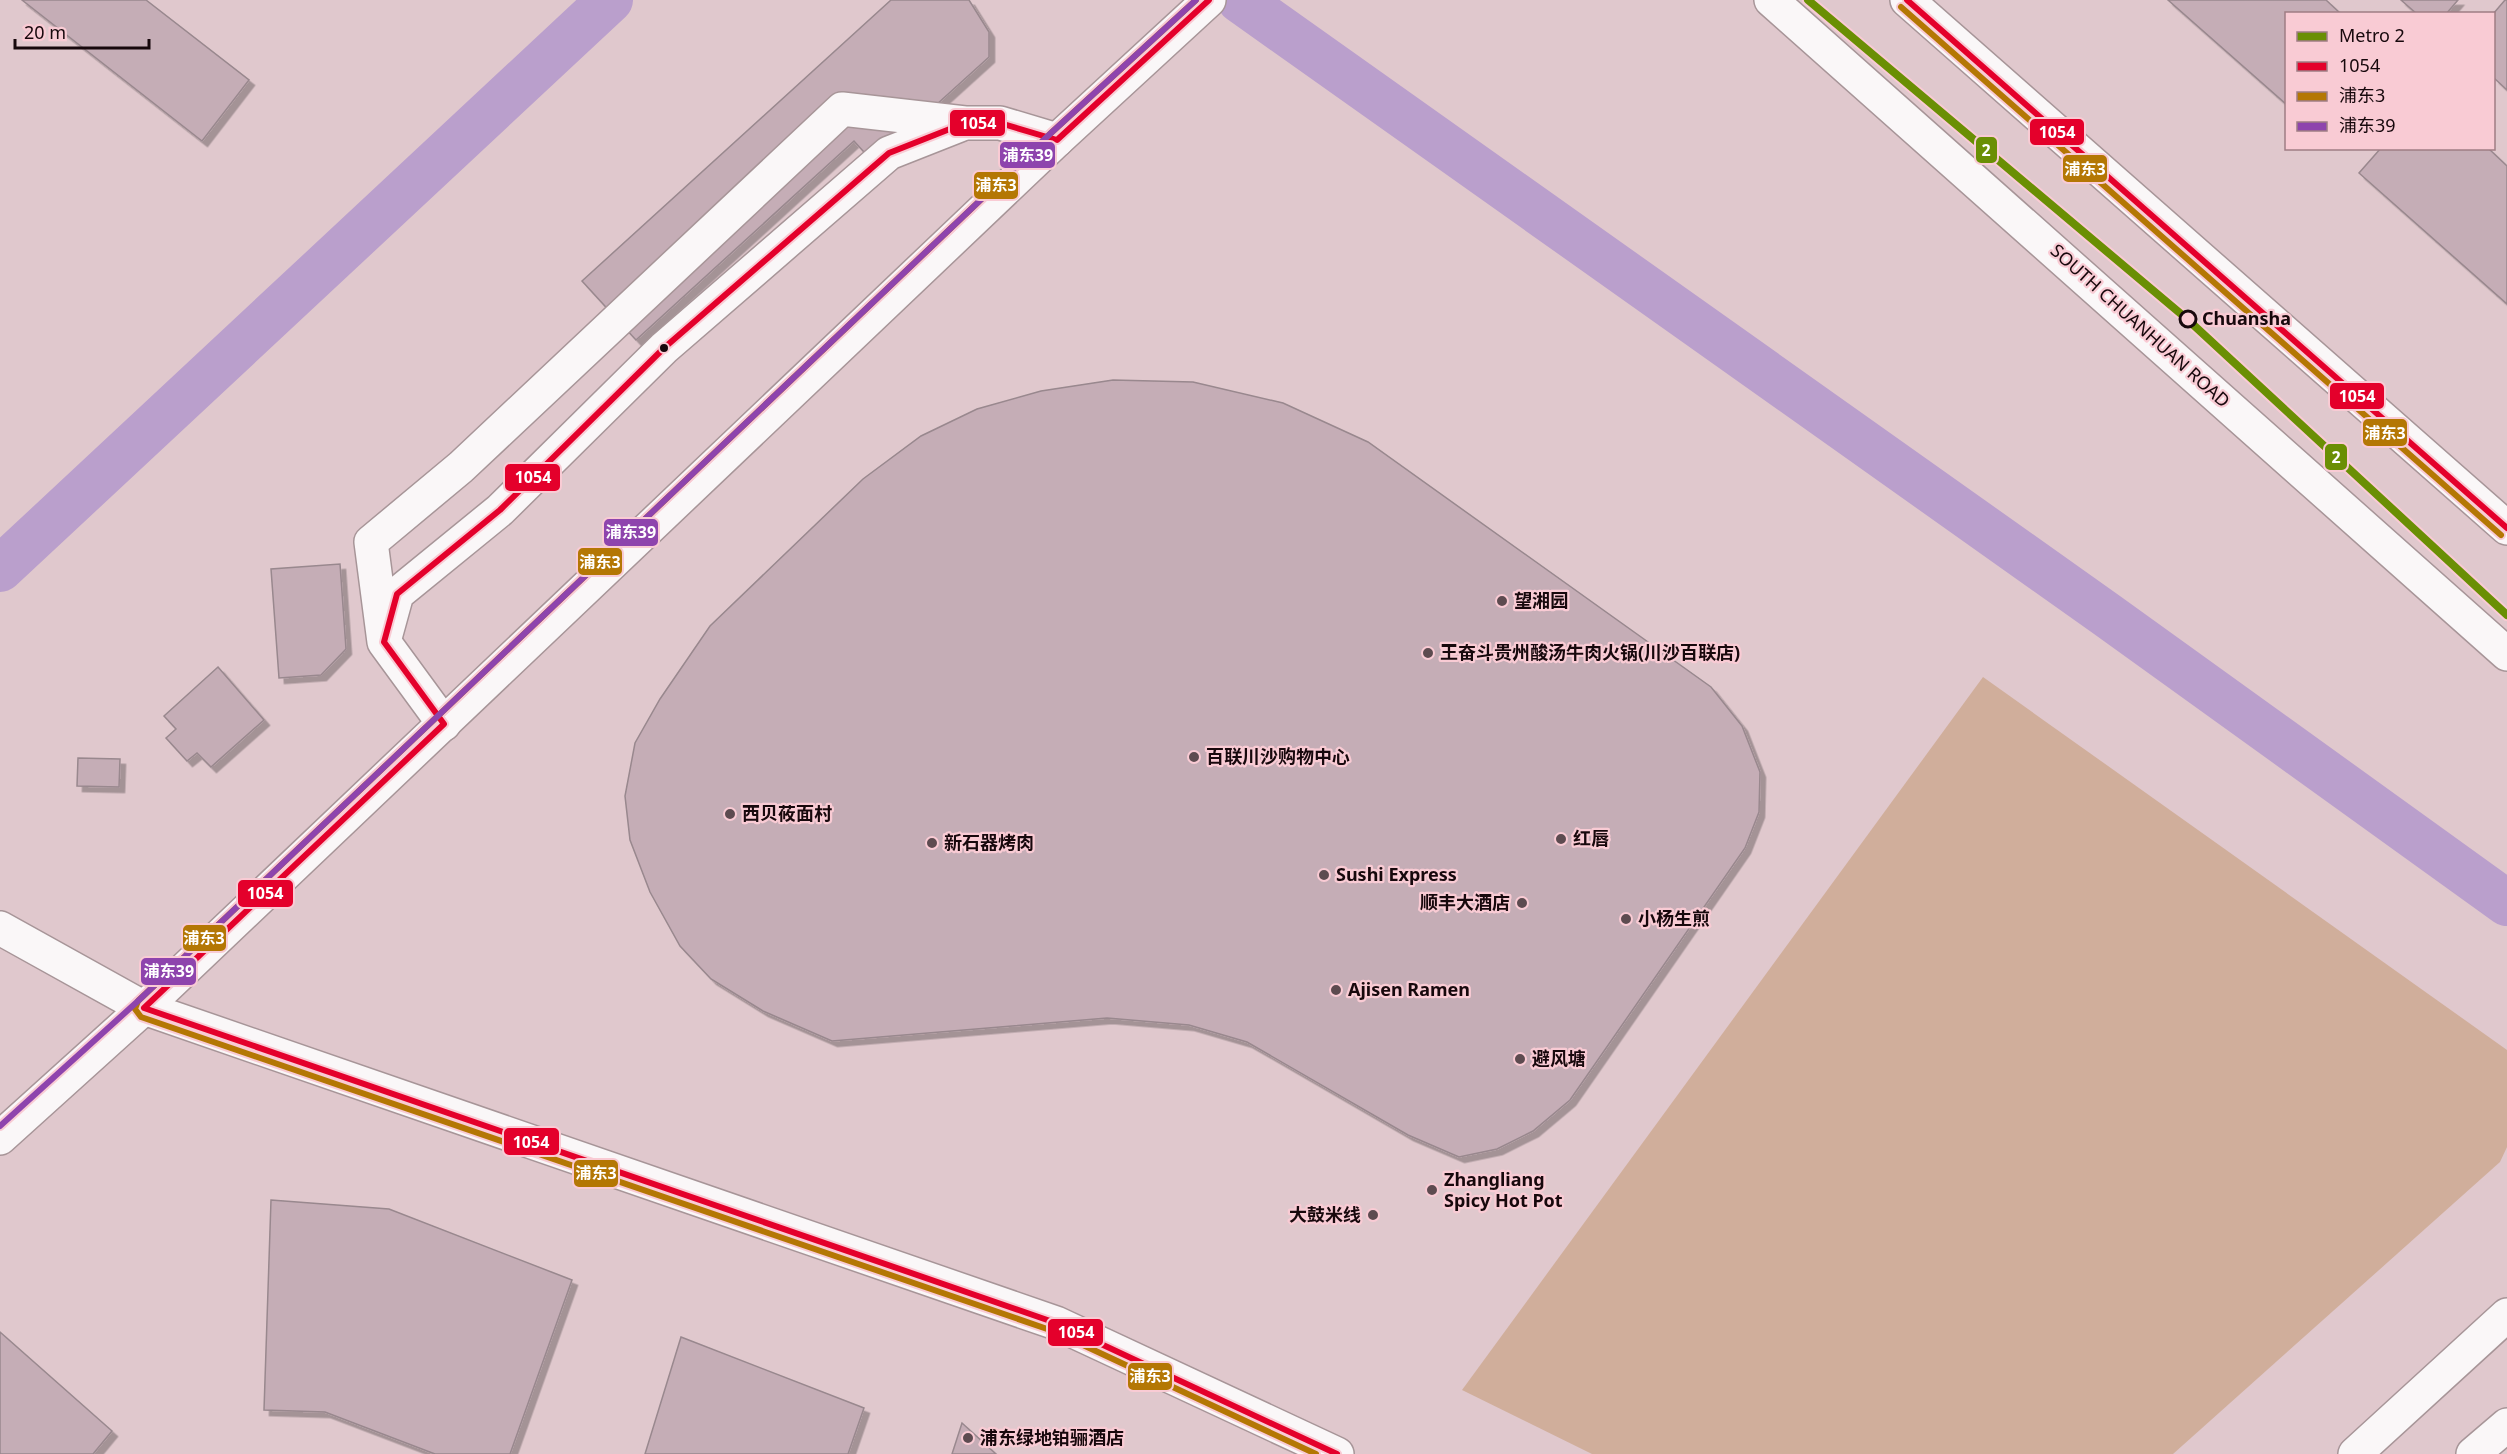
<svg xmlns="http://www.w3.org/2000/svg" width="2507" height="1454" viewBox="0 0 2507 1454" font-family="'Noto Sans','Noto Sans SC',sans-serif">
	<defs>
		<filter id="shadow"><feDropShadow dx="5.5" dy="5.5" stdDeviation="0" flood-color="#0004"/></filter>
	</defs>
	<rect width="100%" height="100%" fill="#e0c8cd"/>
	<!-- green -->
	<polygon fill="#d0ae9b" points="1983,677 2507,1050 2507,1147 2500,1162 2173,1454 1592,1454 1462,1390"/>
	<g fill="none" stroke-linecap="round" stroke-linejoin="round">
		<!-- canal -->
		<g stroke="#ba9fcc" stroke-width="46">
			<polyline points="1240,0 2107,615 2507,903"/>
			<polyline points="0,569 610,0"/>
		</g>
	</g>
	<!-- building -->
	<g fill="#c5adb6" stroke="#99888e" stroke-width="1.5" filter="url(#shadow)">
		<polygon points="22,0 146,0 249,80 202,141"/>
		<polygon points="891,0 969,0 989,32 989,57 873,162 854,141 636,340 582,281"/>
		<polygon points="2168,0 2326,0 2341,14 2286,14 2286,104"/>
		<polygon points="2401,0 2458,0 2446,14 2417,14"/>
		<polygon points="2505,0 2507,0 2507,90 2494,78 2493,14"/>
		<polygon points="2381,148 2488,148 2507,166 2507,304 2359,173"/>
		<polygon points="1113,380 1193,382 1283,403 1368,442 1711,687 1742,726 1760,772 1759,812 1745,848 1570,1100 1533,1131 1497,1149 1459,1157 1408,1135 1247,1042 1189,1025 1107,1018 832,1041 763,1011 711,979 680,946 650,892 630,840 625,796 635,743 660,699 710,626 863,479 921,436 977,409 1041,391"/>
		<polygon points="340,564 346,649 321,675 279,678 271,569"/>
		<polygon points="218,667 264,720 211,767 197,753 187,761 166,738 176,729 164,716"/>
		<polygon points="78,758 120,759 119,787 77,786"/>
		<polygon points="271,1200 389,1209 572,1280 510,1454 435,1454 325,1412 264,1410"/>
		<polygon points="0,1332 112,1431 93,1454 0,1454"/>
		<polygon points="681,1337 864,1408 848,1454 645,1454"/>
		<polygon points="962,1423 996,1454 952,1454"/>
	</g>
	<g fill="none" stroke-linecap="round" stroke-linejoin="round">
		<!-- minor casing -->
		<g stroke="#a79598" stroke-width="36">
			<g id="minor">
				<polyline points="386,634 397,594 500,510 664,348 889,153 960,125"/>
				<polyline points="444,724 384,642 371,542 461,467 842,109 965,123 1000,123 1057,140"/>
				<polyline points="0,928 144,1008 1056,1323 1337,1454"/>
				<polyline points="0,1138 144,1008 1057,140 1209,0"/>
			</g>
		</g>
		<!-- major casing -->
		<g stroke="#a79598" stroke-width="36">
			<g id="major">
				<polyline points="1771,0 2507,654"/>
				<polyline points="1907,0 2507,528"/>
				<polyline points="2355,1454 2507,1315"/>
				<polyline points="2473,1454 2507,1425"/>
			</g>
		</g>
		<!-- minor -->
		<use href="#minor" stroke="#faf7f8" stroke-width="33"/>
		<!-- major -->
		<use href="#major" stroke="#faf7f8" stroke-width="33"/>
		<!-- bus-1 casing -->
		<g stroke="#f9cbd4" stroke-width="10">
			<g id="bus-1">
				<polyline points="1209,0 1057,140 1000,123 965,123 889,153 664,348 500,510 397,594 384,642 444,724 144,1008 1056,1323 1337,1454"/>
				<polyline points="1907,0 2507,528"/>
			</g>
		</g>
		<!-- bus-2 casing -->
		<g stroke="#f9cbd4" stroke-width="10">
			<g id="bus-2">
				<polyline points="1196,0 1051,133 138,1001 135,1009 141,1017 1053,1331 1316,1454"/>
				<polyline points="1901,7 2501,535"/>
			</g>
		</g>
		<!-- bus-3 casing -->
		<g stroke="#f9cbd4" stroke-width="10">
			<polyline id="bus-3" points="0,1126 138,1001 1051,133 1196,0"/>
		</g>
		<!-- bus-1 -->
		<use href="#bus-1" stroke="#e4002b" stroke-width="6"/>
		<!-- bus-2 -->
		<use href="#bus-2" stroke="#b47704" stroke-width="6"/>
		<!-- bus-3 -->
		<use href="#bus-3" stroke="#8e44ad" stroke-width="6"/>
		<!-- metro-1 casing -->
		<g stroke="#f9cbd4" stroke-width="12">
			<polyline id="metro-1" points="1808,0 2187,319 2507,615"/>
		</g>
		<!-- metro-1 -->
		<use href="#metro-1" stroke="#6a8f04" stroke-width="8"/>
	</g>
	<!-- markers -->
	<circle fill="#f9cbd4" stroke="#17080c" stroke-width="3" cx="2188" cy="319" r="8"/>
	<circle fill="#17080c" stroke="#f9cbd4" stroke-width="2" cx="664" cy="348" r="5"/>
	<g fill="#5d4b50" stroke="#f9cbd4" stroke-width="2">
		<circle cx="1502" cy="601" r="6"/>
		<circle cx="1428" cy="653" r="6"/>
		<circle cx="1194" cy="757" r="6"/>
		<circle cx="730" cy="814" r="6"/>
		<circle cx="1561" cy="839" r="6"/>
		<circle cx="932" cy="843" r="6"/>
		<circle cx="1324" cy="875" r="6"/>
		<circle cx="1522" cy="903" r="6"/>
		<circle cx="1626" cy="919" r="6"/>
		<circle cx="1336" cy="990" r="6"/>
		<circle cx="1520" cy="1059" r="6"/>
		<circle cx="1432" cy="1190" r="6"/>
		<circle cx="1373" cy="1215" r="6"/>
		<circle cx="968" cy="1438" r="6"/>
	</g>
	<g text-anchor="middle" stroke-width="4.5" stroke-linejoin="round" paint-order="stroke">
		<!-- stop labels -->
		<g font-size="18" font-weight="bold" fill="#17080c" stroke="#f9cbd4" text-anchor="start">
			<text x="2202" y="325">Chuansha</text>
		</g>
		<!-- street labels -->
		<g font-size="18" fill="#17080c" stroke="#f9cbd4">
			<text transform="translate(2140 326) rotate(42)" y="6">SOUTH CHUANHUAN ROAD</text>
		</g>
		<!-- poi labels -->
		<g font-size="18" font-weight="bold" fill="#17080c" stroke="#f9cbd4" text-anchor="start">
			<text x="1514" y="607">望湘园</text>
			<text x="1440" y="659">王奋斗贵州酸汤牛肉火锅(川沙百联店)</text>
			<text x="1206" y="763">百联川沙购物中心</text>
			<text x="742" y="820">西贝莜面村</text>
			<text x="1573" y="845">红唇</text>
			<text x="944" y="849">新石器烤肉</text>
			<text x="1336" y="881">Sushi Express</text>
			<text x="1510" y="909" text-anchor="end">顺丰大酒店</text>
			<text x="1638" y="925">小杨生煎</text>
			<text x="1348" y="996">Ajisen Ramen</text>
			<text x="1532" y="1065">避风塘</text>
			<text x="1444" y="1186">Zhangliang<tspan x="1444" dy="21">Spicy Hot Pot</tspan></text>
			<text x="1361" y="1221" text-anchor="end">大鼓米线</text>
			<text x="980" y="1444">浦东绿地铂骊酒店</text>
		</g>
	</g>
	<g stroke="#f9cbd4" stroke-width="2">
		<rect x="949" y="109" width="57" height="28" rx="6" fill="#e4002b"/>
		<rect x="2029" y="118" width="56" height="28" rx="6" fill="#e4002b"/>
		<rect x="1975" y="136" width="23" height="28" rx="6" fill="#6a8f04"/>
		<rect x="999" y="141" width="57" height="28" rx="6" fill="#8e44ad"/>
		<rect x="2062" y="154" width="46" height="29" rx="6" fill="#b47704"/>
		<rect x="973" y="171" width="46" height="29" rx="6" fill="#b47704"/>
		<rect x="2329" y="382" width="56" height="28" rx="6" fill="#e4002b"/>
		<rect x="2362" y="418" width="46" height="29" rx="6" fill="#b47704"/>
		<rect x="2324" y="443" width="24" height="28" rx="6" fill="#6a8f04"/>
		<rect x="504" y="463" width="57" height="29" rx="6" fill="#e4002b"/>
		<rect x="603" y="518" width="56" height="29" rx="6" fill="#8e44ad"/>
		<rect x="577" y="547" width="46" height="29" rx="6" fill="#b47704"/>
		<rect x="237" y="879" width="57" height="29" rx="6" fill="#e4002b"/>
		<rect x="182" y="924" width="45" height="28" rx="6" fill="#b47704"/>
		<rect x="140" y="957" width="57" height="29" rx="6" fill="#8e44ad"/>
		<rect x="503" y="1127" width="57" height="29" rx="6" fill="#e4002b"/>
		<rect x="573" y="1159" width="46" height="29" rx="6" fill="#b47704"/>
		<rect x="1047" y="1318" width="57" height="29" rx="6" fill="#e4002b"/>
		<rect x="1127" y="1362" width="46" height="29" rx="6" fill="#b47704"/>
	</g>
	<g font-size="16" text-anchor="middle" font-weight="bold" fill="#fff">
		<text x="978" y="129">1054</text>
		<text x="2057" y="138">1054</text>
		<text x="1986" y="156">2</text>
		<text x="1028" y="161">浦东39</text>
		<text x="2085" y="175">浦东3</text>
		<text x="996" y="191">浦东3</text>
		<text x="2357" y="402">1054</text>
		<text x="2385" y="439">浦东3</text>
		<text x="2336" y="463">2</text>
		<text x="533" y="483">1054</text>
		<text x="631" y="538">浦东39</text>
		<text x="600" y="568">浦东3</text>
		<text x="265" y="899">1054</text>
		<text x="204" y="944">浦东3</text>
		<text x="169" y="977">浦东39</text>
		<text x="531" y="1148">1054</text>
		<text x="596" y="1179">浦东3</text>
		<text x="1076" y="1338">1054</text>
		<text x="1150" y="1382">浦东3</text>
	</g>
	<!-- legend -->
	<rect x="2285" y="12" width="210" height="138" fill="#f9cbd4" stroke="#9f7d84" stroke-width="1.5"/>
	<rect x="2297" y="32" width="30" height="9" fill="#6a8f04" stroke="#9f7d84" stroke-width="1.5"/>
	<text x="2339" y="42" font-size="18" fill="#17080c">Metro 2</text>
	<rect x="2297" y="62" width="30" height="9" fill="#e4002b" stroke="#9f7d84" stroke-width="1.5"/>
	<text x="2339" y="72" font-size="18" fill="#17080c">1054</text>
	<rect x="2297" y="92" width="30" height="9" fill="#b47704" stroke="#9f7d84" stroke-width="1.5"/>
	<text x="2339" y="102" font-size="18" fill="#17080c">浦东3</text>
	<rect x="2297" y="122" width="30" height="9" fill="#8e44ad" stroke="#9f7d84" stroke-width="1.5"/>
	<text x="2339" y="132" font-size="18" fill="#17080c">浦东39</text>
	<!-- scale -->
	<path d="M15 39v9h134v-9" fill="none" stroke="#17080c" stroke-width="3"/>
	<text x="24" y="39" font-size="18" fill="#17080c" stroke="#f9cbd4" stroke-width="4.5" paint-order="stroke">20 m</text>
</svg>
